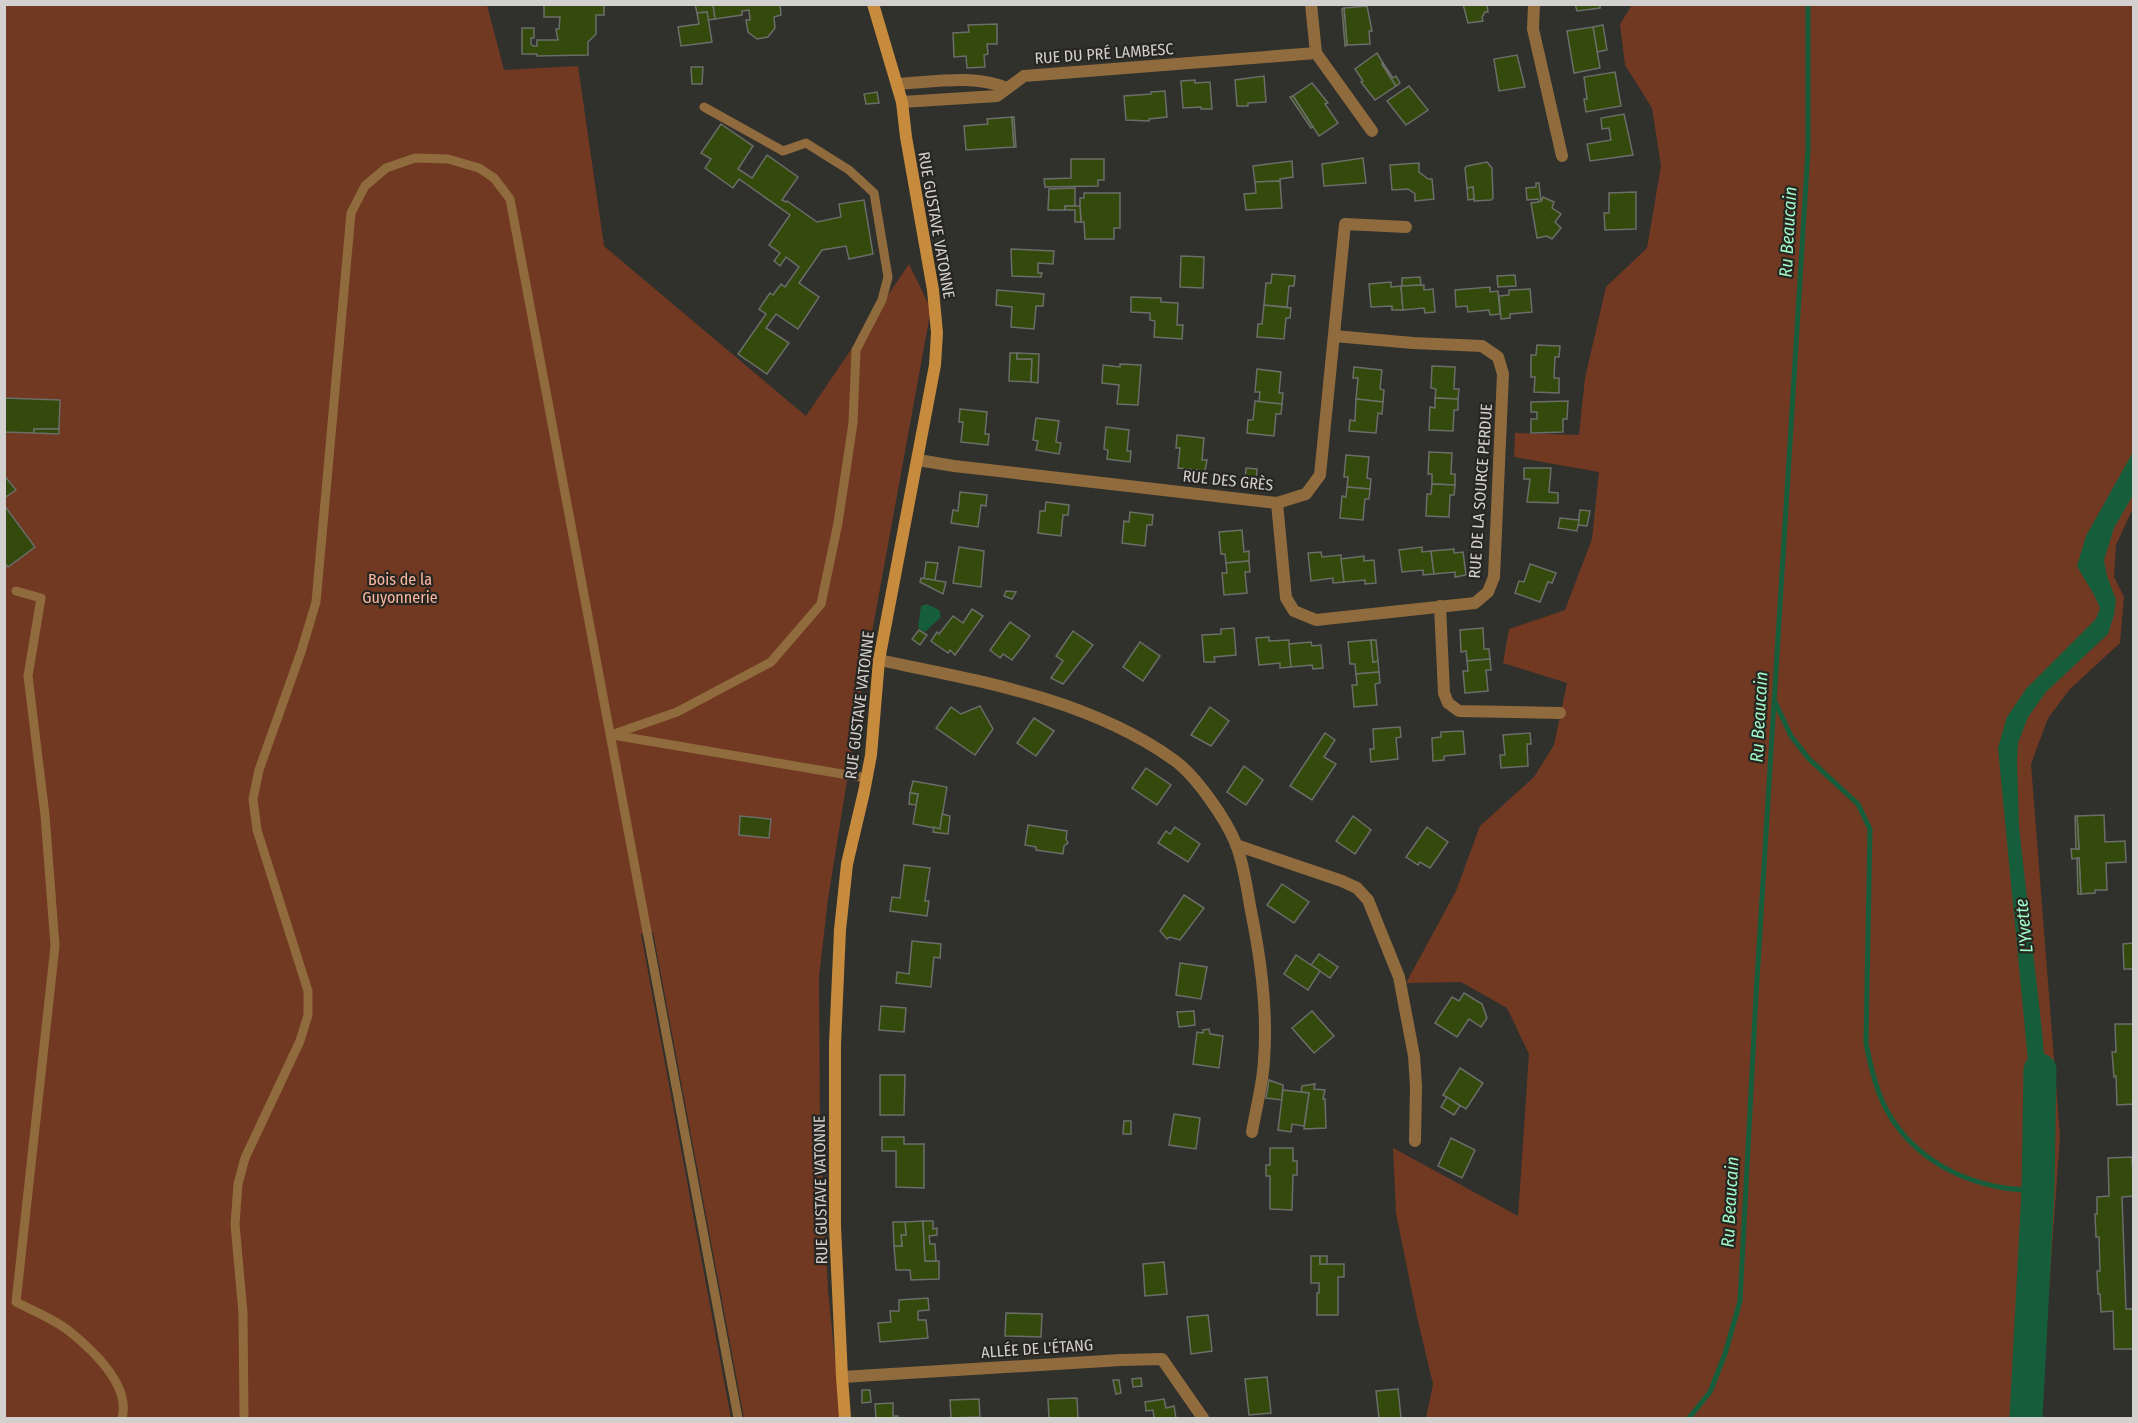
<svg xmlns="http://www.w3.org/2000/svg" width="2138" height="1423" viewBox="0 0 2138 1423" font-family="'Fira Sans Condensed',sans-serif">
	<rect width="100%" height="100%" fill="#30302c"/>
	<!-- green -->
	<g fill="#713922">
		<polygon points="5,5 487,5 504,70 578,66 604,246 806,416 909,264 931,309 862,687 828,899 819,977 820,1127 828,1290 841,1418 744,1418 653,932 641,934 731,1418 5,1418"/>
		<polygon points="1632,5 2133,5 2134,506 2116,545 2114,577 2124,597 2120,643 2070,689 2048,718 2031,764 2060,1136 2040,1418 1426,1418 1433,1384 1417,1317 1396,1213 1393,1148 1518,1216 1529,1054 1507,1008 1461,982 1406,983 1456,891 1480,826 1534,777 1554,745 1567,683 1503,663 1509,629 1565,610 1592,539 1599,472 1514,457 1515,433 1579,435 1585,378 1606,287 1647,248 1661,166 1652,108 1625,65 1620,24"/>
	</g>
	<!-- water -->
	<g fill="#165e3b">
		<path d="M 2133,452 L 2133,495 L 2114,528 L 2104,560 L 2107,576 L 2116,600 L 2114,615 L 2108,634 L 2046,692 L 2028,717 L 2018,743 L 2017,761 L 2019,827 L 2042,1031 L 2048,1105 L 2052,1121 L 2024,1107 L 2030,1099 L 2029,1071 L 1998,748 L 2007,717 L 2026,689 L 2096,619 L 2100,608 C 2094,592 2085,581 2077,566 L 2086,536 Z"/>
		<polygon points="927,604 939,610 941,617 925,632 918,628 921,606"/>
	</g>
	<g fill="none" stroke-linecap="round" stroke-linejoin="round">
		<!-- stream -->
		<g stroke="#165e3b" stroke-width="5">
			<path d="M 1775,702 L 1791,736 L 1809,759 L 1858,804 L 1870,829 L 1866,1043 C 1870,1064 1875,1086 1884,1105 C 1908,1153 1954,1180 2005,1188 C 2016,1190 2027,1190 2038,1190"/>
			<polyline points="1689,1418 1710,1392 1725,1354 1740,1301 1756,996 1808,150 1808,4"/>
		</g>
		<!-- river -->
		<polyline stroke="#165e3b" stroke-width="33" points="2026,1418 2038,1190 2040,1070"/>
	</g>
	<!-- building -->
	<g fill="#334a0c" stroke="#6b6d69" stroke-width="1.5">
		<polygon points="544,4 604,4 604,15 596,15 596,34 588,42 588,55 537,56 537,54 522,54 522,28 534,28 534,38 531,38 531,44 533,46 537,46 537,40 558,40 556,29 559,29 560,17 544,17"/>
		<polygon points="695,4 713,4 715,19 708,20 707,12 697,13"/>
		<polygon points="713,4 780,4 781,15 774,17 775,28 768,37 757,39 748,32 746,20 750,20 749,10 742,11 742,15 715,19"/>
		<polygon points="1463,4 1487,4 1488,12 1485,12 1482,17 1483,21 1468,23"/>
		<polygon points="1575,4 1600,4 1600,8 1577,11"/>
		<polygon points="1367,6 1372,31 1369,31 1370,44 1347,45 1344,8"/>
		<polygon points="1344,8 1347,45 1345,46 1342,9"/>
		<polygon points="707,12 712,42 681,46 678,27 699,24 697,13"/>
		<polygon points="997,24 997,44 987,44 988,54 984,55 985,67 967,68 966,56 954,57 953,33 969,32 968,25"/>
		<polygon points="1603,25 1607,50 1597,52 1593,27"/>
		<polygon points="1593,27 1600,68 1574,73 1567,31"/>
		<polygon points="1377,53 1383,63 1382,64 1396,86 1375,100 1361,82 1363,81 1355,69"/>
		<polygon points="1517,55 1525,87 1499,91 1494,59"/>
		<polygon points="1383,63 1393,78 1396,76 1400,83 1396,86 1382,64"/>
		<polygon points="691,67 703,67 702,84 692,84"/>
		<polygon points="1615,72 1621,106 1586,112 1584,99 1587,99 1584,77"/>
		<polygon points="1264,76 1266,102 1248,103 1248,106 1237,106 1235,80"/>
		<polygon points="1195,80 1195,83 1210,82 1212,109 1201,109 1201,107 1183,108 1181,81"/>
		<polygon points="1312,83 1328,103 1325,104 1338,123 1319,136 1293,96"/>
		<polygon points="1409,86 1428,110 1406,125 1387,101"/>
		<polygon points="1165,91 1167,117 1149,119 1149,121 1126,120 1124,96 1151,94 1151,92"/>
		<polygon points="877,92 879,103 866,104 864,94"/>
		<polygon points="1293,96 1313,127 1311,128 1290,97"/>
		<polygon points="1624,114 1633,155 1590,161 1587,144 1611,140 1609,128 1602,129 1601,118"/>
		<polygon points="1012,117 1014,147 966,150 964,126 988,124 987,119"/>
		<polygon points="1012,117 1014,117 1016,147 1014,147"/>
		<polygon points="721,124 753,146 738,169 752,178 767,155 798,177 782,200 786,202 787,201 817,222 841,217 839,204 864,200 873,254 849,259 846,246 822,250 799,283 819,297 798,329 776,314 766,328 789,343 767,374 738,354 766,314 759,309 770,293 773,295 781,284 785,287 799,267 786,257 780,266 774,261 780,253 769,245 790,215 739,179 733,188 705,168 711,159 701,153"/>
		<polygon points="1363,158 1366,183 1324,186 1322,164"/>
		<polygon points="1071,159 1104,159 1104,180 1098,180 1098,186 1045,187 1044,179 1071,178"/>
		<polygon points="1292,161 1293,177 1280,179 1280,181 1255,182 1253,166"/>
		<polygon points="1487,162 1492,168 1493,198 1491,200 1474,201 1473,187 1467,188 1465,168 1467,166"/>
		<polygon points="1419,163 1419,172 1428,179 1432,179 1434,199 1415,201 1415,194 1408,189 1392,190 1390,165"/>
		<polygon points="1280,181 1282,208 1246,210 1244,194 1256,193 1255,182"/>
		<polygon points="1536,183 1539,183 1541,202 1543,197 1554,202 1552,208 1561,214 1555,222 1561,228 1552,239 1547,236 1537,238 1531,203 1539,202 1538,199 1527,200 1526,188 1536,187"/>
		<polygon points="1473,187 1474,199 1468,200 1467,188"/>
		<polygon points="1075,188 1075,206 1065,206 1065,210 1048,210 1049,189"/>
		<polygon points="1636,192 1636,229 1605,230 1604,213 1609,213 1609,193"/>
		<polygon points="1084,193 1120,193 1120,228 1114,228 1114,239 1085,239 1084,222 1081,222 1080,206 1080,198 1084,198"/>
		<polygon points="1065,206 1080,206 1081,222 1075,222 1075,210 1065,210"/>
		<polygon points="1011,249 1054,251 1053,264 1038,263 1038,273 1042,273 1041,277 1012,276"/>
		<polygon points="1181,256 1204,257 1203,288 1180,287"/>
		<polygon points="1272,274 1295,276 1294,286 1289,286 1287,307 1264,305 1266,283 1271,283"/>
		<polygon points="1515,275 1516,286 1498,287 1497,276"/>
		<polygon points="1420,277 1421,285 1402,286 1402,278"/>
		<polygon points="1391,282 1391,287 1401,286 1403,310 1392,310 1392,306 1371,307 1369,284"/>
		<polygon points="1424,285 1424,290 1433,289 1435,312 1425,313 1424,308 1403,310 1401,286"/>
		<polygon points="1490,287 1490,292 1498,291 1500,314 1490,315 1489,310 1468,312 1467,306 1456,307 1455,290"/>
		<polygon points="1530,289 1532,312 1510,314 1510,318 1501,319 1499,296 1509,295 1509,290"/>
		<polygon points="997,290 1044,294 1043,306 1036,306 1034,329 1011,327 1012,307 996,305"/>
		<polygon points="1131,297 1161,298 1161,302 1178,303 1177,325 1183,325 1182,339 1154,337 1155,321 1150,320 1150,313 1131,312"/>
		<polygon points="1264,305 1291,308 1290,318 1286,318 1284,339 1257,337 1258,324 1262,324"/>
		<polygon points="1537,345 1560,346 1559,357 1555,357 1554,378 1559,378 1559,393 1534,392 1535,377 1531,377 1531,355 1536,355"/>
		<polygon points="1010,353 1017,353 1017,359 1032,359 1031,382 1009,381"/>
		<polygon points="1017,353 1039,354 1038,383 1031,382 1032,359 1017,359"/>
		<polygon points="1120,364 1141,365 1138,405 1117,404 1119,385 1102,383 1103,365 1120,367"/>
		<polygon points="1432,366 1455,367 1454,389 1459,389 1458,399 1435,398 1436,389 1431,388"/>
		<polygon points="1354,367 1382,370 1380,389 1384,390 1383,402 1356,399 1358,378 1353,378"/>
		<polygon points="1257,369 1281,372 1279,393 1283,393 1282,404 1259,402 1260,392 1255,392"/>
		<polygon points="4,398 60,400 59,429 34,429 34,433 4,432"/>
		<polygon points="1435,398 1458,399 1458,410 1454,410 1453,431 1429,430 1430,407 1435,408"/>
		<polygon points="1356,399 1383,402 1382,414 1378,413 1376,433 1349,431 1350,420 1355,421"/>
		<polygon points="1255,401 1282,404 1281,414 1276,414 1274,436 1247,433 1248,420 1253,420"/>
		<polygon points="1568,401 1567,419 1563,419 1563,432 1531,433 1531,419 1537,419 1537,412 1531,412 1531,402"/>
		<polygon points="960,409 987,412 985,434 989,434 988,445 961,442 963,422 959,422"/>
		<polygon points="1036,418 1059,421 1056,442 1061,443 1059,454 1036,450 1038,441 1033,440"/>
		<polygon points="1106,427 1129,430 1127,451 1131,451 1130,462 1107,459 1108,450 1104,449"/>
		<polygon points="34,429 59,429 59,434 34,433"/>
		<polygon points="1177,435 1204,438 1202,460 1207,460 1205,471 1178,468 1180,448 1176,448"/>
		<polygon points="1429,452 1452,453 1451,474 1455,474 1455,485 1432,484 1432,474 1428,474"/>
		<polygon points="1346,455 1369,457 1367,478 1371,479 1370,489 1347,487 1348,477 1344,477"/>
		<polygon points="1246,468 1257,469 1256,481 1245,480"/>
		<polygon points="1524,468 1551,468 1549,492 1558,493 1558,503 1527,502 1530,479 1524,479"/>
		<polygon points="4,475 16,490 4,498"/>
		<polygon points="1432,484 1455,485 1454,495 1450,495 1449,517 1426,516 1427,494 1431,494"/>
		<polygon points="1347,487 1370,489 1369,499 1365,499 1363,520 1340,518 1342,496 1346,497"/>
		<polygon points="960,492 987,495 986,506 981,505 978,527 951,523 953,510 958,511"/>
		<polygon points="1046,502 1069,505 1068,515 1063,515 1061,536 1038,533 1040,511 1045,511"/>
		<polygon points="4,505 35,547 8,567 4,562"/>
		<polygon points="1580,510 1590,511 1587,526 1578,525"/>
		<polygon points="1130,512 1153,515 1152,525 1147,525 1145,546 1122,543 1124,521 1129,522"/>
		<polygon points="1560,518 1579,520 1577,531 1558,528"/>
		<polygon points="1242,530 1244,552 1249,551 1249,561 1226,563 1225,554 1221,554 1219,532"/>
		<polygon points="959,547 984,551 981,587 953,583"/>
		<polygon points="1422,547 1422,552 1431,551 1434,574 1423,575 1423,570 1402,572 1399,550"/>
		<polygon points="1454,549 1454,553 1463,552 1466,575 1455,577 1455,572 1434,574 1431,551"/>
		<polygon points="1321,552 1322,557 1341,555 1344,582 1333,583 1333,578 1311,581 1308,553"/>
		<polygon points="1364,556 1364,561 1374,560 1376,583 1365,584 1365,580 1344,582 1341,559"/>
		<polygon points="1249,561 1250,572 1245,572 1247,593 1224,595 1222,573 1227,573 1226,563"/>
		<polygon points="926,562 938,563 935,580 924,579"/>
		<polygon points="1530,564 1556,573 1552,583 1548,582 1540,602 1515,593 1519,581 1524,582"/>
		<polygon points="921,578 946,582 943,594 920,582"/>
		<polygon points="1006,591 1016,592 1012,599 1004,596"/>
		<polygon points="972,609 983,616 955,655 950,650 948,653 931,641 937,632 939,634 953,616 963,623"/>
		<polygon points="1010,622 1030,636 1012,660 1003,654 1000,658 990,650"/>
		<polygon points="1234,628 1236,655 1214,657 1215,662 1204,662 1202,635 1221,634 1221,629"/>
		<polygon points="1483,628 1484,649 1489,649 1490,659 1467,661 1466,651 1461,652 1460,630"/>
		<polygon points="919,630 927,635 920,645 912,639"/>
		<polygon points="1073,631 1093,645 1063,684 1051,678 1063,661 1056,656"/>
		<polygon points="1269,637 1269,641 1289,640 1291,667 1280,668 1280,663 1259,665 1256,638"/>
		<polygon points="1371,640 1373,662 1378,661 1379,672 1356,674 1355,664 1350,664 1348,642"/>
		<polygon points="1371,640 1376,640 1378,661 1373,662"/>
		<polygon points="1140,642 1160,656 1143,681 1123,667"/>
		<polygon points="1311,642 1312,646 1321,645 1323,668 1313,669 1312,665 1291,667 1289,644"/>
		<polygon points="1490,659 1491,670 1486,670 1488,691 1465,693 1463,671 1468,671 1467,661"/>
		<polygon points="1379,672 1380,683 1375,684 1377,705 1354,707 1352,685 1357,685 1356,674"/>
		<polygon points="980,706 993,729 975,755 936,728 951,707 961,714"/>
		<polygon points="1210,707 1229,721 1211,746 1191,735"/>
		<polygon points="1034,718 1054,731 1036,756 1017,743"/>
		<polygon points="1400,727 1401,737 1396,738 1398,759 1371,762 1370,749 1374,749 1373,729"/>
		<polygon points="1463,731 1465,754 1444,756 1444,760 1433,761 1432,738 1441,737 1441,732"/>
		<polygon points="1325,733 1335,740 1324,757 1336,764 1312,800 1290,786"/>
		<polygon points="1530,733 1531,744 1527,744 1528,766 1501,768 1500,755 1505,755 1503,735"/>
		<polygon points="1244,766 1263,780 1246,805 1227,792"/>
		<polygon points="1146,768 1171,785 1157,805 1132,788"/>
		<polygon points="913,781 947,787 940,829 913,824 918,794 910,793"/>
		<polygon points="910,793 918,794 916,805 909,804"/>
		<polygon points="942,814 950,816 948,834 933,832 934,827 940,829"/>
		<polygon points="2104,815 2105,842 2125,841 2126,862 2106,863 2107,890 2095,890 2095,893 2081,894 2079,858 2072,859 2071,849 2079,849 2077,816"/>
		<polygon points="740,816 771,819 769,838 739,835"/>
		<polygon points="1353,816 1371,830 1355,854 1336,841"/>
		<polygon points="2075,816 2077,816 2079,849 2076,849"/>
		<polygon points="1028,825 1067,831 1066,839 1068,843 1064,846 1063,854 1036,850 1036,847 1025,845"/>
		<polygon points="1175,827 1200,844 1188,862 1158,843 1166,831 1170,834"/>
		<polygon points="1427,827 1448,842 1430,868 1420,862 1418,865 1406,857"/>
		<polygon points="2077,858 2079,858 2081,894 2078,894"/>
		<polygon points="904,865 930,868 925,901 929,901 927,916 890,911 892,897 900,898"/>
		<polygon points="1282,884 1309,902 1294,923 1267,905"/>
		<polygon points="1184,895 1204,908 1180,940 1170,937 1167,939 1160,931"/>
		<polygon points="912,941 941,944 940,958 934,957 931,987 896,983 897,972 909,974"/>
		<polygon points="2134,943 2134,969 2124,969 2123,944"/>
		<polygon points="1319,954 1338,967 1330,978 1311,965"/>
		<polygon points="1296,955 1320,971 1308,990 1284,974"/>
		<polygon points="1180,963 1207,967 1201,999 1176,995"/>
		<polygon points="1464,993 1482,1004 1487,1018 1481,1027 1469,1019 1457,1037 1435,1023 1452,997 1459,1001"/>
		<polygon points="881,1006 906,1008 904,1032 879,1030"/>
		<polygon points="1194,1011 1195,1025 1179,1027 1177,1012"/>
		<polygon points="1312,1011 1334,1036 1314,1053 1292,1028"/>
		<polygon points="2115,1024 2134,1024 2134,1104 2117,1105 2116,1076 2114,1077 2112,1052 2116,1052"/>
		<polygon points="1209,1029 1210,1034 1223,1036 1219,1068 1193,1064 1197,1032 1203,1033 1203,1030"/>
		<polygon points="1460,1068 1483,1083 1466,1109 1443,1095"/>
		<polygon points="880,1075 905,1075 904,1115 880,1115"/>
		<polygon points="1269,1080 1283,1085 1282,1100 1266,1098"/>
		<polygon points="1315,1084 1314,1089 1325,1090 1323,1099 1325,1099 1326,1128 1304,1129 1309,1093 1301,1092 1302,1086"/>
		<polygon points="1283,1090 1309,1093 1304,1126 1292,1124 1291,1132 1278,1130"/>
		<polygon points="1447,1097 1460,1106 1454,1115 1441,1107"/>
		<polygon points="1174,1114 1200,1118 1196,1149 1169,1145"/>
		<polygon points="1124,1121 1131,1121 1131,1134 1123,1134"/>
		<polygon points="882,1137 904,1137 904,1144 924,1144 924,1188 896,1187 896,1151 882,1151"/>
		<polygon points="1451,1138 1475,1150 1462,1178 1438,1166"/>
		<polygon points="1270,1148 1293,1148 1293,1161 1297,1161 1297,1175 1293,1175 1292,1210 1270,1209 1270,1176 1266,1176 1266,1165 1270,1165"/>
		<polygon points="2132,1157 2134,1196 2122,1197 2126,1309 2134,1309 2134,1349 2114,1349 2113,1311 2101,1312 2100,1294 2098,1294 2097,1271 2100,1271 2099,1237 2096,1237 2095,1214 2097,1214 2097,1197 2109,1196 2108,1158"/>
		<polygon points="923,1221 925,1261 939,1261 939,1279 911,1280 910,1270 896,1270 894,1246 902,1246 901,1235 906,1235 905,1222"/>
		<polygon points="923,1221 933,1221 933,1229 937,1228 937,1235 929,1236 930,1244 935,1244 936,1261 925,1261"/>
		<polygon points="893,1222 905,1222 906,1235 901,1235 902,1246 894,1246"/>
		<polygon points="1311,1256 1320,1256 1320,1264 1344,1264 1344,1277 1338,1277 1338,1315 1317,1315 1317,1293 1319,1293 1319,1283 1311,1283"/>
		<rect x="1320" y="1256" width="7" height="8"/>
		<polygon points="1164,1262 1167,1294 1145,1296 1143,1264"/>
		<polygon points="928,1298 929,1310 918,1311 918,1320 926,1320 928,1338 880,1342 878,1323 891,1322 890,1311 899,1311 899,1300"/>
		<polygon points="1006,1313 1042,1314 1041,1337 1005,1336"/>
		<polygon points="1208,1315 1212,1351 1191,1354 1187,1317"/>
		<polygon points="1267,1377 1271,1413 1249,1415 1245,1379"/>
		<polygon points="1141,1378 1142,1386 1133,1387 1132,1379"/>
		<polygon points="1113,1380 1119,1380 1121,1393 1116,1394"/>
		<polygon points="1398,1389 1401,1418 1379,1418 1376,1391"/>
		<polygon points="862,1390 870,1390 871,1402 862,1403"/>
		<polygon points="1077,1398 1078,1418 1049,1418 1048,1399"/>
		<polygon points="979,1399 980,1417 949,1418 951,1417 950,1400"/>
		<polygon points="1164,1399 1166,1408 1174,1406 1176,1418 1182,1418 1154,1418 1153,1410 1146,1411 1145,1402"/>
		<polygon points="893,1403 893,1416 898,1416 898,1418 876,1418 875,1404"/>
	</g>
	<g fill="none" stroke-linecap="round" stroke-linejoin="round">
		<!-- lane -->
		<g stroke="#906b3d" stroke-width="9">
			<path d="M 16,591 L 41,598 L 28,676 L 45,815 L 55,946 L 16,1302 C 33,1311 54,1319 69,1331 C 93,1350 131,1386 122,1418"/>
			<polyline points="611,735 677,712 771,662 821,604 838,523 853,423 856,350 882,300 888,277 874,193 849,170 806,143 783,151 704,107"/>
			<polyline points="613,735 866,778"/>
			<polyline points="244,1418 243,1313 235,1224 238,1184 245,1158 300,1041 308,1015 308,991 257,830 253,799 259,770 301,652 316,602 351,213 365,186 386,168 415,158 448,159 479,168 494,178 510,199 738,1418"/>
		</g>
		<!-- street -->
		<g stroke="#906b3d" stroke-width="12">
			<polyline points="1311,4 1316,53 1372,131"/>
			<polyline points="1534,4 1533,29 1562,156"/>
			<path d="M 898,84 C 933,82 974,74 1007,88"/>
			<polyline points="902,102 997,96 1024,76 1316,53"/>
			<polyline points="918,460 954,466 1277,503 1306,494 1320,475 1345,224 1406,227"/>
			<polyline points="1277,503 1286,598 1294,611 1316,620 1475,603 1488,592 1494,577 1503,374 1498,357 1482,346 1413,343 1334,336"/>
			<polyline points="1440,606 1444,693 1448,703 1459,711 1560,713"/>
			<path d="M 879,660 C 980,681 1089,699 1174,760 C 1196,776 1226,819 1236,844 C 1244,865 1247,889 1251,911 C 1261,960 1268,1010 1264,1060 C 1263,1084 1256,1108 1252,1132"/>
			<polyline points="1236,845 1342,881 1357,888 1368,900 1399,977 1414,1056 1416,1086 1415,1141"/>
			<polyline points="842,1377 1121,1360 1162,1359 1203,1418"/>
		</g>
		<!-- secondary -->
		<polyline stroke="#c68b3d" stroke-width="12" points="845,1418 842,1377 835,1226 835,1044 840,930 847,864 864,792 871,755 879,660 935,365 937,333 933,290 906,137 902,102 873,4"/>
	</g>
	<g text-anchor="middle" stroke-width="4.5" stroke-linejoin="round" paint-order="stroke">
		<!-- street labels -->
		<g font-size="16" fill="#d2d1cf" stroke="#272622">
			<text transform="translate(1104 53) rotate(-4)" y="6">RUE DU PRÉ LAMBESC</text>
			<text transform="translate(937 225) rotate(80)" y="6">RUE GUSTAVE VATONNE</text>
			<text transform="translate(1228 480) rotate(6)" y="6">RUE DES GRÈS</text>
			<text transform="translate(1480 491) rotate(-86)" y="6">RUE DE LA SOURCE PERDUE</text>
			<text transform="translate(859 705) rotate(-83)" y="6">RUE GUSTAVE VATONNE</text>
			<text transform="translate(820 1190) rotate(-91)" y="6">RUE GUSTAVE VATONNE</text>
			<text transform="translate(1037 1348) rotate(-4)" y="6">ALLÉE DE L'ÉTANG</text>
		</g>
		<!-- park labels -->
		<g font-size="16" fill="#fab79d" stroke="#272622">
			<text x="400" y="585">Bois de la<tspan x="400" dy="18">Guyonnerie</tspan></text>
		</g>
		<!-- water labels -->
		<g font-size="18" font-style="italic" fill="#a1fbc6" stroke="#272622">
			<text transform="translate(1788 232) rotate(-87)" y="6">Ru Beaucain</text>
			<text transform="translate(1759 717) rotate(-87)" y="6">Ru Beaucain</text>
			<text transform="translate(2024 926) rotate(-96)" y="6">L'Yvette</text>
			<text transform="translate(1730 1202) rotate(-87)" y="6">Ru Beaucain</text>
		</g>
	</g>
	<!-- border -->
	<rect width="2138" height="1423" fill="none" stroke="#d2d1cf" stroke-width="12"/>
</svg>
